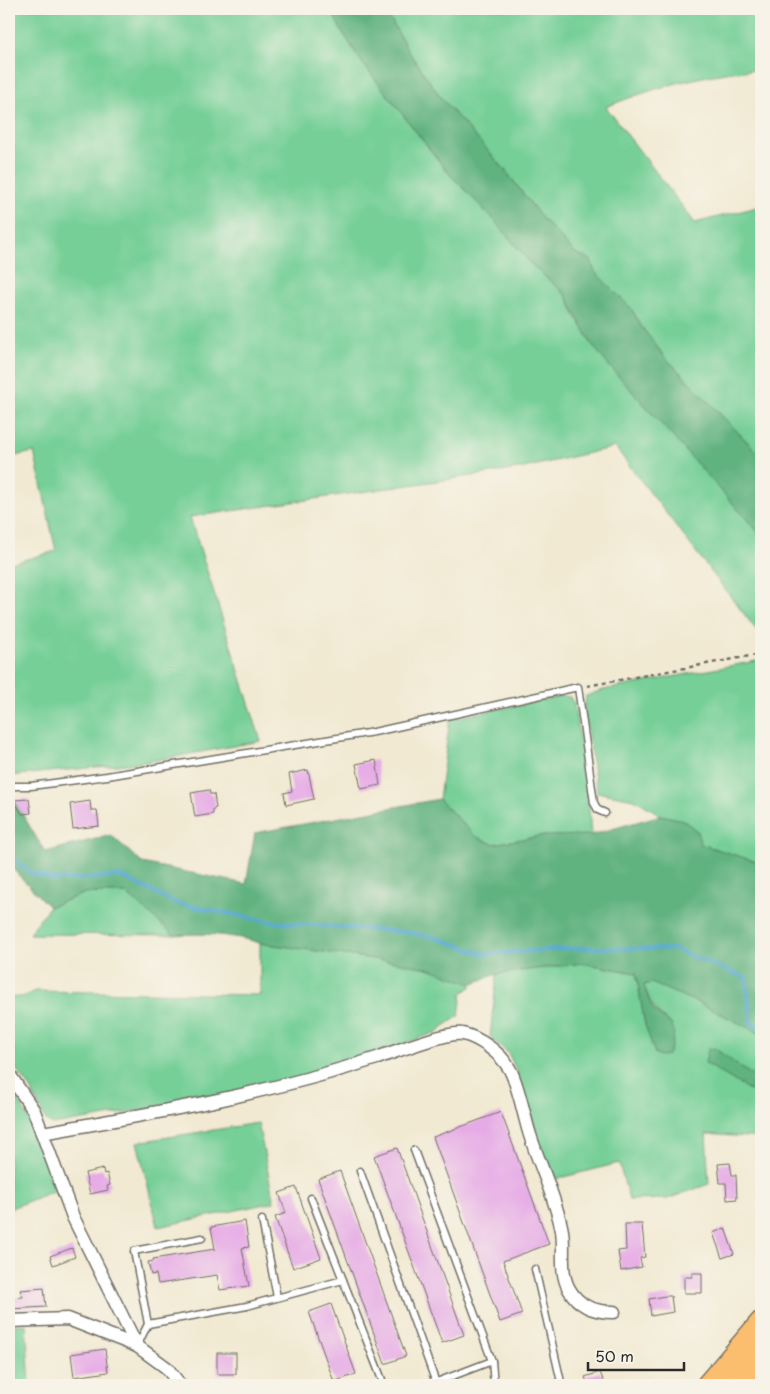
<svg xmlns="http://www.w3.org/2000/svg" width="770" height="1394" viewBox="0 0 770 1394" font-family="'Playpen Sans',sans-serif">
	<rect width="100%" height="100%" fill="#f7f3e8"/>
	<filter id="ink" filterUnits="userSpaceOnUse"><feTurbulence type="fractalNoise" baseFrequency=".02" numOctaves="2"/><feDisplacementMap in="SourceGraphic" scale="10" xChannelSelector="R" yChannelSelector="G"/><feConvolveMatrix kernelMatrix="1 2 1 2 8 2 1 2 1" color-interpolation-filters="sRGB"/></filter>
	<filter id="wash" filterUnits="userSpaceOnUse"><feTurbulence type="fractalNoise" baseFrequency=".0096" numOctaves="4" result="noise"/><feDisplacementMap in="SourceGraphic" scale="20" xChannelSelector="R" yChannelSelector="G"/><feGaussianBlur stdDeviation="1.12" result="paint"/><feColorMatrix in="noise" values="0 0 0 0 0 0 0 0 0 0 0 0 0 0 0 0 0 1.4 0 .05"/><feComposite in="paint" operator="in"/></filter>
	<g filter="url(#wash)">
		<rect width="100%" height="100%" fill="#f1e9d1"/>
		<!-- green -->
		<g fill="#75cf96" stroke="#507d60">
			<polygon points="9,9 331,9 340,28 361,61 446,170 496,222 532,265 566,295 576,317 605,361 761,535 761,636 615,447 519,469 190,517 261,741 146,762 9,776 9,564 56,551 34,452 9,457"/>
			<path d="M 381,9 L 761,10 L 761,70 C 711,71 652,88 606,107 L 695,223 L 761,206 L 761,456 L 664,356 L 641,326 L 631,308 L 594,272 L 591,260 L 575,253 L 541,217 L 505,170 L 442,99 L 410,54 L 392,22 Z"/>
			<polygon points="761,660 761,863 699,844 698,832 683,820 661,815 634,799 597,792 584,710 586,696 603,690"/>
			<polygon points="562,696 570,697 574,704 587,781 591,835 541,836 493,844 475,836 439,799 450,719"/>
			<polygon points="85,893 126,893 174,935 29,934 49,907"/>
			<polygon points="260,943 395,962 428,968 471,983 472,986 462,993 459,1016 441,1028 440,1031 273,1088 53,1125 46,1121 30,1087 9,1060 9,997 22,997 35,991 260,995"/>
			<path d="M 582,963 L 636,973 L 645,1025 L 671,1024 C 655,1013 650,1003 644,985 L 652,983 L 699,1003 L 761,1034 L 761,1082 L 714,1048 L 705,1063 L 761,1097 L 761,1138 L 706,1134 L 709,1184 L 667,1199 L 629,1200 L 619,1163 L 552,1180 L 515,1067 L 508,1053 L 490,1037 L 497,974 Z"/>
			<path d="M 9,1086 C 32,1118 44,1153 56,1190 L 9,1209 Z"/>
			<polygon points="258,1123 274,1202 158,1227 137,1142"/>
			<polygon points="26,1324 30,1385 9,1385 9,1325"/>
		</g>
		<!-- forest -->
		<g fill="#60b27f" stroke="#466e55">
			<polygon points="331,9 381,9 392,22 410,54 442,99 505,170 541,217 575,253 591,260 595,272 631,308 641,326 664,356 761,456 761,535 605,361 591,343 566,295 532,265 496,222 446,170 361,61 340,28"/>
			<path d="M 9,798 L 14,800 L 45,852 L 111,835 L 142,863 L 246,884 L 255,833 L 439,799 L 475,836 L 493,844 L 541,836 L 591,835 L 661,815 L 683,820 L 698,832 L 700,844 L 761,863 L 761,1034 L 699,1003 L 651,983 L 644,985 C 647,994 649,1004 655,1011 C 659,1017 666,1019 671,1024 C 677,1032 672,1046 668,1055 L 661,1056 L 655,1054 L 645,1025 L 636,973 L 582,963 L 497,974 L 471,984 L 428,968 L 395,962 L 260,943 C 232,934 203,933 174,935 L 126,893 L 85,893 L 49,907 L 9,865 Z"/>
			<polygon points="714,1048 761,1082 761,1097 705,1063 708,1049"/>
		</g>
		<g fill="none" stroke-linecap="round" stroke-linejoin="round">
			<!-- stream -->
			<g stroke="#51a7cd" stroke-width="4">
				<polyline points="9,856 31,873 55,880 121,876 175,903 272,922 406,932 437,938 483,954 581,948 674,949 746,978 751,1023 761,1028"/>
				<polyline points="752,1378 761,1377"/>
				<polyline points="690,1385 700,1384"/>
			</g>
		</g>
		<g id="blocks">
			<!-- building -->
			<g fill="#e6abe6">
				<polygon points="376,760 380,785 361,789 356,764"/>
				<polygon points="308,770 314,799 286,805 284,793 292,791 289,774"/>
				<polygon points="209,790 210,794 214,794 216,808 213,809 213,814 195,817 191,793"/>
				<polygon points="29,799 31,813 22,814 14,800"/>
				<polygon points="90,801 91,810 97,810 99,826 73,829 70,804"/>
				<polygon points="501,1112 549,1244 503,1261 522,1314 500,1322 433,1137"/>
				<polygon points="397,1148 464,1335 442,1343 374,1156"/>
				<polygon points="730,1163 732,1175 736,1175 737,1199 727,1200 726,1183 720,1183 718,1164"/>
				<polygon points="103,1169 104,1174 107,1173 110,1185 107,1186 108,1190 90,1194 85,1173"/>
				<polygon points="340,1171 406,1356 385,1364 318,1179"/>
				<polygon points="296,1187 321,1258 293,1268 275,1217 286,1213 279,1193"/>
				<polygon points="245,1221 249,1247 242,1248 249,1286 220,1290 217,1275 158,1284 156,1274 151,1275 148,1262 154,1261 153,1259 215,1249 211,1227"/>
				<polygon points="625,1224 642,1224 645,1257 640,1258 642,1267 621,1271 618,1251 626,1250"/>
				<polygon points="725,1228 734,1254 722,1258 713,1233"/>
				<polygon points="72,1248 75,1257 53,1265 50,1256"/>
				<polygon points="692,1273 702,1273 702,1293 684,1293 684,1277 692,1277"/>
				<polygon points="44,1288 46,1307 10,1309 10,1298 23,1297 20,1290"/>
				<polygon points="665,1296 671,1296 673,1312 651,1316 649,1299"/>
				<polygon points="331,1304 356,1374 334,1382 309,1312"/>
				<polygon points="105,1349 108,1372 74,1377 71,1354"/>
				<rect x="217" y="1353" width="19" height="21"/>
				<polygon points="600,1372 605,1385 588,1385 585,1377"/>
			</g>
		</g>
	</g>
	<g filter="url(#ink)">
		<use href="#blocks" fill-opacity="0" stroke="#706e65" stroke-width="1"/>
		<g fill="none" stroke-linecap="round" stroke-linejoin="round">
			<!-- lane casing -->
			<g stroke="#706e65" stroke-width="9">
				<g id="lane">
					<polyline points="9,786 31,786 107,776 374,732 578,687 594,803 598,810 605,813"/>
					<polyline points="414,1150 492,1361 494,1385"/>
					<polyline points="360,1171 436,1383"/>
					<polyline points="311,1198 384,1385"/>
					<polyline points="262,1220 277,1297"/>
					<polyline points="535,1269 561,1382 554,1385"/>
					<polyline points="148,1324 134,1251 202,1238"/>
					<polyline points="138,1344 148,1324 247,1306 343,1280"/>
					<polyline points="429,1385 492,1361"/>
				</g>
			</g>
			<!-- street casing -->
			<g stroke="#706e65" stroke-width="15">
				<g id="street">
					<polyline points="9,1074 34,1111 73,1217 137,1346"/>
					<path d="M 42,1133 C 155,1113 268,1094 377,1058 C 394,1052 448,1031 463,1034 C 480,1038 500,1053 509,1068 C 518,1082 524,1117 530,1135 C 540,1167 556,1198 562,1231 C 565,1250 559,1271 569,1289 C 579,1307 595,1312 614,1312"/>
					<polyline points="9,1321 68,1319 137,1346 167,1368 180,1385"/>
				</g>
			</g>
			<!-- highway casing -->
			<g stroke="#706e65" stroke-width="25">
				<g id="highway">
					<polyline points="708,1385 761,1323"/>
					<polyline points="736,1385 761,1355"/>
				</g>
			</g>
			<!-- path -->
			<polyline stroke="#706e65" stroke-width="2.5" stroke-dasharray="4 4" stroke-linecap="butt" points="587,686 761,654"/>
			<!-- lane -->
			<use href="#lane" stroke="#fff" stroke-width="6"/>
			<!-- street -->
			<use href="#street" stroke="#fff" stroke-width="12"/>
			<!-- highway -->
			<use href="#highway" stroke="#fbbd6e" stroke-width="22"/>
		</g>
	</g>
	<!-- margin -->
	<rect width="770" height="1394" fill="none" stroke="#f7f3e8" stroke-width="30"/>
	<!-- scale -->
	<path d="M588 1362v8h96v-8" fill="none" stroke="#2b2b2b" stroke-width="2.5"/>
	<text x="595" y="1362" font-size="15" fill="#2b2b2b" stroke="#f7f3e8" stroke-width="4" paint-order="stroke">50 m</text>
</svg>
